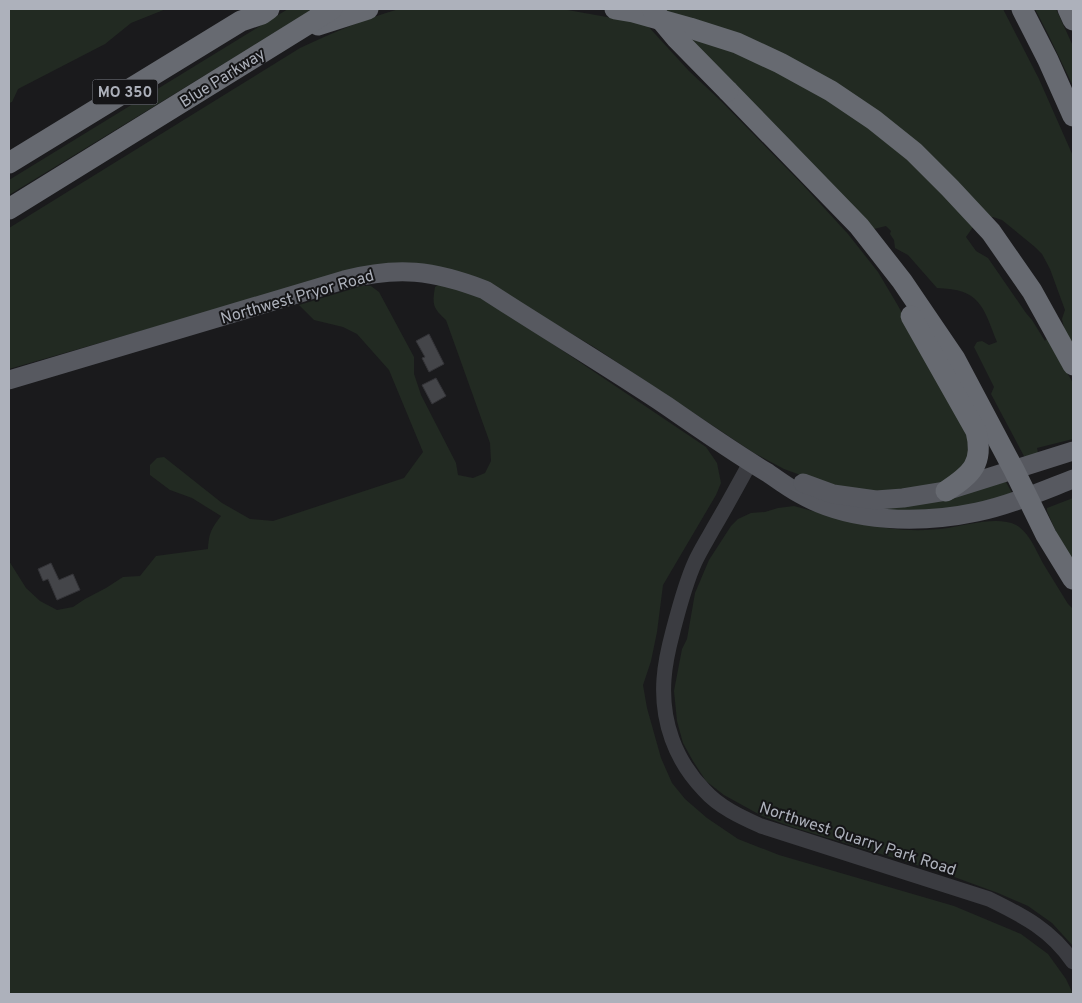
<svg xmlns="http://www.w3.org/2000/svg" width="1082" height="1003" viewBox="0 0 1082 1003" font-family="Overpass,sans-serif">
	<rect width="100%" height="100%" fill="#1a1a1c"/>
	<!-- green -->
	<g fill="#222a22">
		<polygon points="9,9 166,9 131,23 105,44 18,89 12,102 9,103"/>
		<polygon points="288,9 313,9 9,195 9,180"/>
		<path d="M 399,9 L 562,9 L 646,24 L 689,71 L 722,102 L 803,185 L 848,234 L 878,272 L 897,304 L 970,434 L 973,444 L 964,469 L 948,481 L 907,490 L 873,492 L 844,489 L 814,480 L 784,469 L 754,453 L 594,347 L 489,285 L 329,277 L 9,369 L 9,228 L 300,48 C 332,33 364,19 399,9 Z"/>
		<polygon points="637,9 1003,9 1039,79 1073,156 1073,353 1068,345 1062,319 1065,310 1050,269 1042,254 1035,247 1002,220 993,217 986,218 859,104"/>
		<polygon points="1035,9 1056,9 1073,46 1073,86 1048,34"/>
		<path d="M 679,33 L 710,42 L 775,68 L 865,124 L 923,173 L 973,227 L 966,237 L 976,251 L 988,258 L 1026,313 L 1032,320 L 1045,341 L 1047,338 L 1073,383 L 1073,439 L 1037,448 L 1038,453 L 1025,458 L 991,394 L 994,387 L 974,347 L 977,342 L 982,341 L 989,345 L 997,342 C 983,306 980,289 937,288 L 908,255 L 895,248 L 894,240 L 890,234 L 891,231 L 886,226 L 870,230 Z"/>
		<path d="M 441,283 L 477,296 L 526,326 L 706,447 L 717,463 L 721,483 L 716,495 L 663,585 L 657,632 L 651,661 L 643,685 L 647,708 L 661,758 L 672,783 L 685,799 L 707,818 L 738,839 L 779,855 L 954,906 L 1021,934 L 1048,954 L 1066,979 L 1073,994 L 9,994 L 9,561 L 26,588 L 40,601 L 57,610 L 73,607 L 85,599 L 106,588 L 123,577 L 140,576 L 156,556 L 208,549 C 209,533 211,529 221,516 L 192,498 L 170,490 L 150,475 L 150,465 L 157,458 L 164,457 L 222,503 L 250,519 L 273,521 L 404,478 L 423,452 L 389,370 L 357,334 L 343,327 L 314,320 L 299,305 L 362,286 L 371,286 L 379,292 L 414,357 L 414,374 L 421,395 L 456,463 L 458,475 L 473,478 L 485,473 L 491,461 L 490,443 L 446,320 C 433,308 432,305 435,287 Z"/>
		<polygon points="1006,482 1012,493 978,506 896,515 837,499"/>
		<polygon points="1073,498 1073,566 1060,541 1047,511 1047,508"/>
		<path d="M 794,506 C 846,520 893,536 948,528 C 967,525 998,516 1016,525 C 1030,533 1036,551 1044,565 C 1052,578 1060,591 1068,604 L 1073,609 L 1073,946 L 1052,923 L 1028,906 L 998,893 L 946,874 L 792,827 L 762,816 L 724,795 L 706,781 L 693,761 L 683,743 L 677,721 L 674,691 L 682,649 L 687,639 L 695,593 L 709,560 L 731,526 L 738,519 L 751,513 L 765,512 L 778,508 Z"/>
	</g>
	<!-- building -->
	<g fill="#444549" stroke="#343438">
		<polygon points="429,334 444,364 429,372 422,358 425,357 416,341"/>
		<polygon points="436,378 446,396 432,404 422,385"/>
		<polygon points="51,563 59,580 73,574 80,590 57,600 48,579 43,581 38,569"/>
	</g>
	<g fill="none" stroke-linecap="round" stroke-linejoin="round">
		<!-- minor -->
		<path stroke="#3b3c41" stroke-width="15" d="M 750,463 C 738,485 726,507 713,529 C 707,540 700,551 695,562 C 685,584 679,608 673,631 C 669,646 665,663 664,679 C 661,721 675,760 704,790 C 719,807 741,817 761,826 L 989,899 C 1024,916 1051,930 1073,962"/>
		<!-- major -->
		<g stroke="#575960" stroke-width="19">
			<path d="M 9,380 L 344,280 C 398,266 433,270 485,290 C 545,329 607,366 667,406 C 700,429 733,452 768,473 C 778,480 789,488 800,494 C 851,523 920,524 977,512 C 1010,505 1042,491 1073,479"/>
			<polyline points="803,483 833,494 876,500 903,498 946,491 1073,451"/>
		</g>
		<!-- highway -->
		<g stroke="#676a71" stroke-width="21">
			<polyline points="615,9 633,12 690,28 737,43 780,63 831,91 874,120 914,152 950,188 991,232 1032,291 1073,365"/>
			<polyline points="1022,9 1048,60 1073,116"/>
			<polyline points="1068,9 1073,20"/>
			<polyline points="318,25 368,9"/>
			<polyline points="728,91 859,226 902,281 955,359 1014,470 1046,535 1073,579"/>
			<polyline points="9,163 241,21 262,14 269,9"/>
			<polyline points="9,209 332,9"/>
			<path d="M 911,316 L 976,431 C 984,463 972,474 946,491"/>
		</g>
		<!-- highway-bridge -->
		<polyline stroke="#676a71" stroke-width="21" points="652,9 677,39 728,91"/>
	</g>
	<g text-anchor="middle" stroke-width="4" stroke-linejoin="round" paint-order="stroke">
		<!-- shield labels -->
		<rect fill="#151517" stroke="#7f828a" stroke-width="1" x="92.5" y="79.5" width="65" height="25" rx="4"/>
		<g font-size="15" font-weight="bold" fill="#adb1bb">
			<text x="125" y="97">MO 350</text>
		</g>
		<!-- street labels -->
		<g font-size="16" fill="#adb1bb" stroke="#151517">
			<text transform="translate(222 77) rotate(-32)" y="6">Blue Parkway</text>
			<text transform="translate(297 296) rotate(-16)" y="6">Northwest Pryor Road</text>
			<text transform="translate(858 838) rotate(18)" y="6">Northwest Quarry Park Road</text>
		</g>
	</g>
	<!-- border -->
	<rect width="1082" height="1003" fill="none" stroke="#adb1bb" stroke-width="20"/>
</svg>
